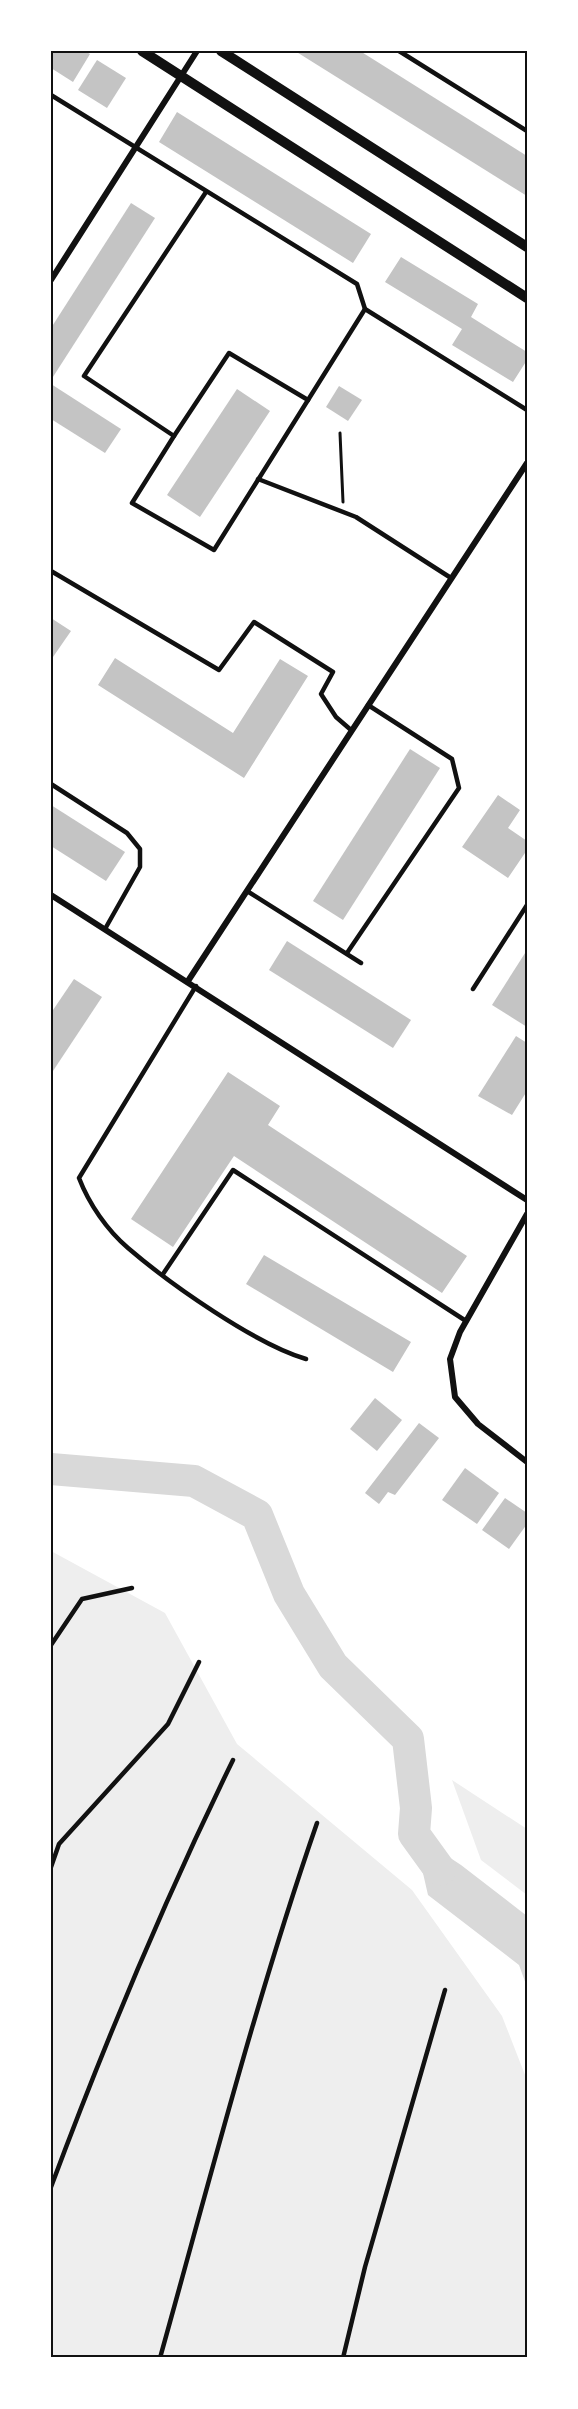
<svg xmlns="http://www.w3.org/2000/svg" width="578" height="2409" viewBox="0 0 578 2409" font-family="Rubik,sans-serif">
	<rect width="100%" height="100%" fill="#fff"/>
	<!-- green -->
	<g fill="#eee">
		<polygon points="51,1551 165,1613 237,1744 412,1890 502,2016 527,2080 527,2358 51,2358"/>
		<polygon points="452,1780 527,1829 527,1895 481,1860"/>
	</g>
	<!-- water -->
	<polygon fill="#d9d9d9" points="414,1834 461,1865 527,1916 527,1987 519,1965 428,1895"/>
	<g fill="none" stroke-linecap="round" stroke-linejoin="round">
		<!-- river -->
		<polyline stroke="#d9d9d9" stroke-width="32" points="51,1469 194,1481 257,1515 289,1594 333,1666 408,1739 416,1808 414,1834 440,1870"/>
	</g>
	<!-- building -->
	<g fill="#c4c4c4">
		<polygon points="51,51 85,51 90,54 73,82 51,68"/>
		<polygon points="295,51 360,51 527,156 527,196"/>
		<polygon points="97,60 126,78 107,108 78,90"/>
		<polygon points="177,112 371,234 353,263 159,142"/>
		<polygon points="131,203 155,218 51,380 51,328"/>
		<polygon points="401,257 478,304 471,317 527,352 527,360 513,382 452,345 462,329 385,282"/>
		<polygon points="51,384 121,429 105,453 51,419"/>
		<polygon points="339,386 362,400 348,421 326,407"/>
		<polygon points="237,389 270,411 200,517 167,495"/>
		<polygon points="51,618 71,631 53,657 51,655"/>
		<polygon points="115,658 233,733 280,659 308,676 244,778 98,685"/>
		<polygon points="410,749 440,768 343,920 313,901"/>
		<polygon points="498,795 520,810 508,828 527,841 527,850 508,878 462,847"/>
		<polygon points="51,805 125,852 106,881 51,846"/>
		<polygon points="287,941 411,1020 393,1048 269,970"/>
		<polygon points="527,950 527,1027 492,1005"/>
		<polygon points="74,979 102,997 51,1074 51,1013"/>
		<polygon points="516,1036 527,1043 527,1091 512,1115 478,1096"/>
		<polygon points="228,1072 280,1106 268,1125 467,1256 442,1293 234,1156 173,1247 131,1219"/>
		<polygon points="264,1255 411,1342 393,1372 246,1284"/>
		<polygon points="375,1398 402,1420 377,1451 350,1429"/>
		<polygon points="419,1423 439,1438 395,1495 388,1492 379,1504 365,1493"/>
		<polygon points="465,1468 499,1493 477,1524 442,1500"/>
		<polygon points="505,1498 527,1513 527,1524 509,1549 482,1530"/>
	</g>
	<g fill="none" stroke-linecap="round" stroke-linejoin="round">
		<!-- path -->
		<polyline stroke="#111" stroke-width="3" points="340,433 343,502"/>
		<!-- service -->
		<g stroke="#111" stroke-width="4.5">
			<polyline points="399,51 527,131"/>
			<polyline points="51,95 357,284 365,309 527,410"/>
			<polyline points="206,192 84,376 174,436 132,503 214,550 365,309"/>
			<polyline points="174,436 229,353 308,400"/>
			<polyline points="258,479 356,517 451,578"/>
			<polyline points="51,571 219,670 254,622 333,672 321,694 336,717 351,730"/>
			<polyline points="51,784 127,833 140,849 140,867 105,929"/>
			<polyline points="247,891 361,963"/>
			<polyline points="347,953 459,788 452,759 368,705"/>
			<path d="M 196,986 L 79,1178 C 89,1204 107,1230 128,1248 C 170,1284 255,1344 306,1359"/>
			<polyline points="473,989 527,905"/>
			<polyline points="163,1274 233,1170 466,1321"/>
			<polyline points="51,1645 82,1599 132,1588"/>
			<polyline points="51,1867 59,1844 168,1724 199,1662"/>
			<path d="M 51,2187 C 105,2042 165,1899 233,1760"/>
			<path d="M 160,2358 C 210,2179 256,1999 317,1823"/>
			<polyline points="343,2358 365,2267 445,1990"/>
		</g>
		<!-- minor -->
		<g stroke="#111" stroke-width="6">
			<polyline points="51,280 197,51"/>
			<polyline points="51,895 527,1200"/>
			<polyline points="188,981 527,463"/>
			<polyline points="527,1214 460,1332 450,1359 455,1397 478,1424 527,1462"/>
		</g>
		<!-- tertiary -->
		<g stroke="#111" stroke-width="10">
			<polyline points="142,51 527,298"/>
			<polyline points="221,51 527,247"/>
		</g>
	</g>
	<!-- border -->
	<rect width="578" height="2409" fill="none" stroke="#ffffff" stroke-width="105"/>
	<rect x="52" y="52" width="474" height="2304" fill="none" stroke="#111" stroke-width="2"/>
</svg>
